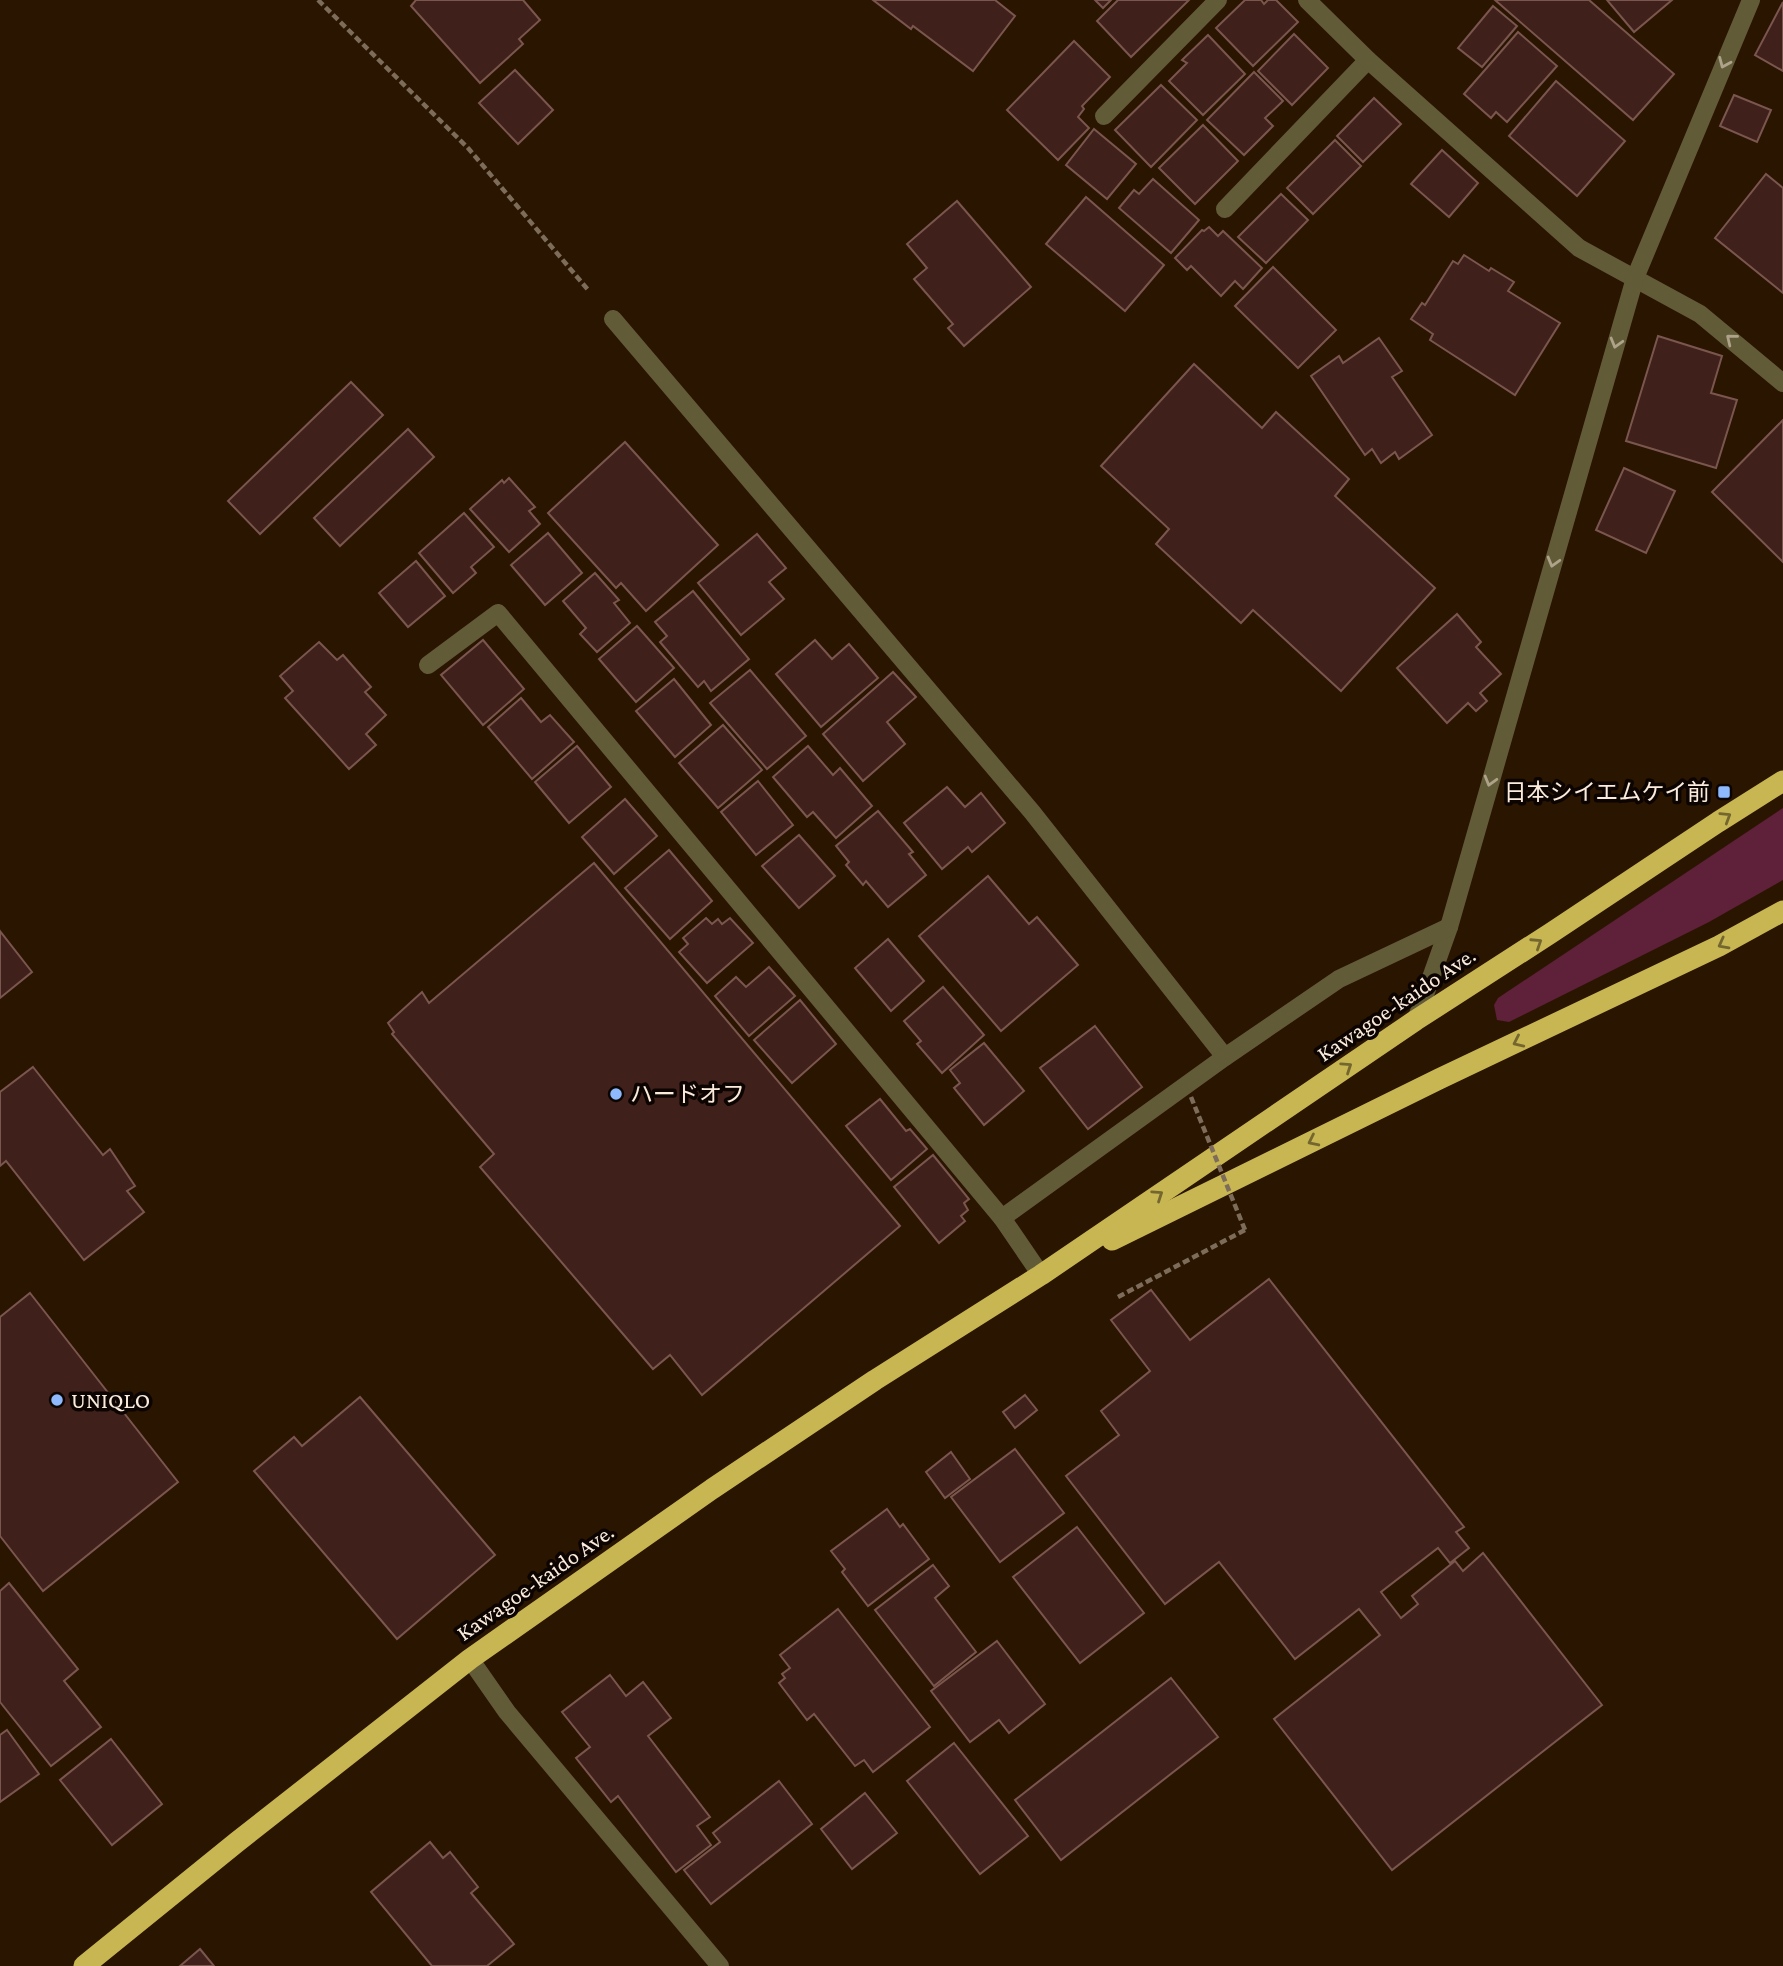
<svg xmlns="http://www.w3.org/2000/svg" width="1783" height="1966" viewBox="0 0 1783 1966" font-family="'Crimson Pro','Noto Sans JP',serif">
	<rect width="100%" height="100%" fill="#2a1500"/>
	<!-- green -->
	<polygon fill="#5f2039" points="1783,808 1783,880 1709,922 1509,1022 1497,1020 1494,1005 1498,998"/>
	<!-- building -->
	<g fill="#3f201a" stroke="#7a564e" stroke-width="2">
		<polygon points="416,0 523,0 540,20 519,39 523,44 480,83 411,6"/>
		<polygon points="873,0 995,0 1015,16 973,71 913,26 911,29"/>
		<polygon points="1095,0 1111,0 1103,8"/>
		<polygon points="1118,0 1189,0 1131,57 1097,21"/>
		<polygon points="1245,0 1261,0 1264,4 1268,0 1276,0 1298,22 1253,66 1216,28"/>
		<polygon points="1495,0 1589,0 1674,74 1633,120"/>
		<polygon points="1607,0 1672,0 1634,32"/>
		<polygon points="1783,2 1783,71 1755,55"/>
		<polygon points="1493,6 1517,26 1482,67 1458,48"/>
		<polygon points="1518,32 1557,66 1507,122 1496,112 1491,118 1464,94"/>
		<polygon points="1294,34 1328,68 1292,105 1258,71"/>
		<polygon points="1208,35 1245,74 1203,115 1169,81 1187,63 1182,60"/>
		<polygon points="1074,41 1110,77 1082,106 1084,109 1078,117 1089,128 1058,160 1007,110"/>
		<polygon points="515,70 553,110 518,144 479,103"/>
		<polygon points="1254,72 1283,101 1265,118 1273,126 1244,155 1207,120"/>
		<polygon points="1556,81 1625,141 1577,196 1509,136"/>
		<polygon points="1161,85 1197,120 1151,167 1115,130"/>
		<polygon points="1734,95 1771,110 1757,142 1720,126"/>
		<polygon points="1374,98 1401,124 1363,162 1337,136"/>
		<polygon points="1203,125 1238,161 1195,204 1159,168"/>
		<polygon points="1094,129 1136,164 1107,199 1066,165"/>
		<polygon points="1335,140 1361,166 1313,214 1287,188"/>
		<polygon points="1442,150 1478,183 1449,217 1411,184"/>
		<polygon points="1766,174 1783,188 1783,293 1715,238"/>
		<polygon points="1153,179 1199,220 1171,253 1119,208 1134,190 1139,194"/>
		<polygon points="1281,194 1308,220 1266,263 1238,237"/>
		<polygon points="1086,197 1164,265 1125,311 1046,244"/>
		<polygon points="957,201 1031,287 964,346 948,328 953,324 914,279 927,268 907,244"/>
		<polygon points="1209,227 1218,236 1223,231 1262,268 1243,289 1235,281 1221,296 1191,266 1187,270 1175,258 1202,230 1204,231"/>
		<polygon points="1464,255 1489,271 1491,268 1514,282 1508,291 1560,323 1515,395 1430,340 1433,334 1411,319 1422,303 1425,305 1453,261 1458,264"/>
		<polygon points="1273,267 1336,330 1298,368 1235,306"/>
		<polygon points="1658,336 1722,356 1711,393 1737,400 1716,468 1626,441"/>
		<polygon points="1379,338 1402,371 1392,377 1432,435 1399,459 1395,452 1381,463 1372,449 1365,455 1311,376 1339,356 1343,363"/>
		<polygon points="1194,364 1262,428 1276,412 1349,479 1335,496 1435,588 1341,691 1253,610 1241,623 1156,544 1169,529 1101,466"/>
		<polygon points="351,382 383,415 260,534 228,501"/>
		<polygon points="1783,420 1783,562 1712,492"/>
		<polygon points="408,429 434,457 340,546 314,518"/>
		<polygon points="625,442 718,545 646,611 621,583 616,588 548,513"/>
		<polygon points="1624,468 1675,491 1646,553 1596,530"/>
		<polygon points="509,478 535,507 529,511 540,524 509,552 470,509 502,480 504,483"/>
		<polygon points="464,513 494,547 471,567 476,573 453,593 419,553"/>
		<polygon points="548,533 582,573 545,605 511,565"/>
		<polygon points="757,534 786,568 769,582 784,599 741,635 698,583"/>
		<polygon points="416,561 445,596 408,627 379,593"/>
		<polygon points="595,573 619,600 614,603 630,623 597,652 580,634 586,628 563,601"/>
		<polygon points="693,591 749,659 711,691 704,681 698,687 660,642 667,636 655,622"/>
		<polygon points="1457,614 1481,642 1476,647 1501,674 1480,693 1487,701 1476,711 1468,703 1447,723 1397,668"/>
		<polygon points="637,626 674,668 636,702 599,659"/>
		<polygon points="483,640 524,689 483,725 441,675"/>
		<polygon points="815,640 832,659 849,644 878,678 821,727 776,674"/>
		<polygon points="319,642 337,660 343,655 371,687 365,692 386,715 366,734 376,745 349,769 285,698 293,691 280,676"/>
		<polygon points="750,670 806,736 767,769 710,703"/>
		<polygon points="893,672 916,697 887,722 905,744 863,781 823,734"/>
		<polygon points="674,679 711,725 675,757 636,711"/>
		<polygon points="521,698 541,722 550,715 574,742 532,779 488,727"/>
		<polygon points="723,725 762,770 718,808 679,763"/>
		<polygon points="577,746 611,787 569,823 535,782"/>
		<polygon points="808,746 833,775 840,768 872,806 836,838 813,812 807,817 773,777"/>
		<polygon points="758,781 793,825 756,855 721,812"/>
		<polygon points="947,787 965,807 981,793 1005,823 972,852 968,847 942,869 904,823"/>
		<polygon points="625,799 657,836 614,874 582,837"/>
		<polygon points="878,811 913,852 909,854 926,875 888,907 866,881 863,885 846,865 849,862 836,846"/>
		<polygon points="799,835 835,876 799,908 762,866"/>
		<polygon points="669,850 712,901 670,939 625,888"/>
		<polygon points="594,863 900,1226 702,1395 670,1355 653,1369 480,1167 494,1154 392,1034 394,1032 388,1023 422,992 429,1003"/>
		<polygon points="988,876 1029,924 1037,917 1078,965 1001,1031 919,936"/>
		<polygon points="706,918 712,924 718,919 722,924 730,918 753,943 707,983 679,952 688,944 683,938"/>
		<polygon points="0,931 32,972 0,998"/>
		<polygon points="888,939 924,981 891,1011 855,968"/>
		<polygon points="769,967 795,996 749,1036 715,996 736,977 746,987"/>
		<polygon points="943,987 984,1035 942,1073 917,1044 921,1041 904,1021"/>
		<polygon points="800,1000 836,1044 792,1083 754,1040"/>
		<polygon points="1095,1026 1142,1087 1088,1129 1040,1068"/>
		<polygon points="984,1043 1024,1091 984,1125 954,1088 960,1083 950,1070"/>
		<polygon points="33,1067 103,1155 110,1149 135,1186 127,1191 144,1212 84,1260 6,1161 0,1166 0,1092"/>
		<polygon points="880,1099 906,1131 910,1129 927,1149 891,1180 846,1126"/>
		<polygon points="933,1155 969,1199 964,1203 968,1210 961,1216 965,1221 939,1243 894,1187"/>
		<polygon points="1269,1279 1464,1527 1456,1532 1469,1548 1450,1563 1438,1548 1381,1592 1401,1618 1418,1604 1412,1596 1455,1561 1463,1571 1483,1553 1602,1705 1392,1870 1274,1719 1380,1635 1359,1609 1295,1659 1219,1562 1165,1604 1066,1476 1119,1435 1101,1411 1150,1371 1111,1320 1151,1290 1190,1340"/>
		<polygon points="30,1293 178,1482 43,1591 0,1536 0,1317"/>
		<polygon points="1025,1395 1037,1410 1015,1428 1003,1412"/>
		<polygon points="360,1397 495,1555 397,1639 254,1471 294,1437 302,1446"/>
		<polygon points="1015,1449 1064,1513 1000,1562 951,1497"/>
		<polygon points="951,1452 970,1479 945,1498 926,1472"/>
		<polygon points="887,1509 900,1527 903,1524 929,1559 868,1606 842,1572 845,1569 831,1551"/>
		<polygon points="1077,1527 1144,1613 1080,1663 1013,1577"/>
		<polygon points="933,1565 949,1586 935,1598 976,1652 934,1686 875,1610"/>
		<polygon points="9,1583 78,1669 64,1681 101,1727 51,1766 0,1702 0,1591"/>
		<polygon points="838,1609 930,1727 873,1772 864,1760 855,1766 814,1714 807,1720 779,1683 785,1678 782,1674 790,1668 780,1655"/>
		<polygon points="997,1641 1045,1704 1009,1733 999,1720 970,1742 931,1691"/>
		<polygon points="610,1675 626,1696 643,1682 671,1718 648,1736 710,1817 697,1826 711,1845 676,1872 618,1796 611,1802 576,1758 590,1747 562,1712"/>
		<polygon points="1171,1678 1218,1737 1061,1860 1015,1800"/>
		<polygon points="7,1730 39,1774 0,1802 0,1735"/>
		<polygon points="111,1739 162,1804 112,1845 60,1780"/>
		<polygon points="954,1743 1028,1836 980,1874 907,1781"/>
		<polygon points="779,1781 812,1824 711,1904 684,1870 720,1842 713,1833"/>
		<polygon points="865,1793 897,1833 852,1869 821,1829"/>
		<polygon points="430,1842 443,1858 450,1852 478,1887 471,1893 514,1944 487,1966 432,1966 371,1892"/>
		<polygon points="200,1949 214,1966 180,1966"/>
	</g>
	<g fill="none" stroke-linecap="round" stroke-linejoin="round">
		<!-- path -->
		<g stroke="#7e6c5a" stroke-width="4.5" stroke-dasharray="7 3.5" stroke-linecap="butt">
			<polyline points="318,0 468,148 589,291"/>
			<polyline points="1118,1297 1245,1230"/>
		</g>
		<!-- lane -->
		<g stroke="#625b37" stroke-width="18">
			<polyline points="1104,116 1218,0"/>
			<polyline points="1225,209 1368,60"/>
			<polyline points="613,319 1032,812 1225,1057"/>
			<polyline points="428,665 498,613 1002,1218 1041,1275"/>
		</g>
		<!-- street -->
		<g stroke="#625b37" stroke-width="18">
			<polyline points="1307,0 1368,60 1579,248 1700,314 1783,383"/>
			<polyline points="1416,1020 1449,927 1635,278 1751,0"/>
			<polyline points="1002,1218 1225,1057 1339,979 1449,927"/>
			<polyline points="470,1659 507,1712 720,1966"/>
		</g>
		<!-- highway -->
		<g stroke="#c8b653" stroke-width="21">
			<polyline points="1112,1240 1439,1079 1719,946 1783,911"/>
			<polyline points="84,1966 237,1842 470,1659 712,1489 875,1380 1041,1275 1416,1020 1551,933 1718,822 1783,781"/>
		</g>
		<!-- path-bridge -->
		<polyline stroke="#7e6c5a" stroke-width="4.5" stroke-dasharray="7 3.5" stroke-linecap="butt" points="1191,1097 1245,1230"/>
	</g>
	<!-- one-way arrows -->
	<defs><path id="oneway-chevron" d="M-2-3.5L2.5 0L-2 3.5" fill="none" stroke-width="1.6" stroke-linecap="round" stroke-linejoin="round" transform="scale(1.75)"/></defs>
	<g stroke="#aea38a">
		<use href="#oneway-chevron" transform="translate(1724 63) rotate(113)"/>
		<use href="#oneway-chevron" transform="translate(1731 339) rotate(-141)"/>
		<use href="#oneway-chevron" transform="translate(1616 343) rotate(106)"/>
		<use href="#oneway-chevron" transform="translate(1553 562) rotate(106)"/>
		<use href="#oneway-chevron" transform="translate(1490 781) rotate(106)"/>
	</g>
	<g stroke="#73662e">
		<use href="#oneway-chevron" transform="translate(1726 817) rotate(-32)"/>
		<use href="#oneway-chevron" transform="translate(1537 943) rotate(-33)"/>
		<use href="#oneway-chevron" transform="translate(1723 944) rotate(152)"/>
		<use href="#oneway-chevron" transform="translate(1518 1042) rotate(155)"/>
		<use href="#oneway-chevron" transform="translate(1347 1067) rotate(-34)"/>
		<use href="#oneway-chevron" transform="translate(1313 1141) rotate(154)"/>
		<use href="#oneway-chevron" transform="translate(1158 1195) rotate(-34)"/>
	</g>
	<!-- markers -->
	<g fill="#8eb9fc" stroke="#0c0400" stroke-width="2.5">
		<rect x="1717" y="785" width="14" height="14" rx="3.5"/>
		<circle cx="616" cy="1094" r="7"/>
		<circle cx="57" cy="1400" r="7"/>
	</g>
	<g text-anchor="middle" stroke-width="7" stroke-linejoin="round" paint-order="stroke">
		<!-- poi labels -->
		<g font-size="23" fill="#faebdd" stroke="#0c0400" text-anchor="start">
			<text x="1710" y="800" text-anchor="end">日本シイエムケイ前</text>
			<text x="630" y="1102">ハードオフ</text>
			<text x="71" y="1408">UNIQLO</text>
		</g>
		<!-- street labels -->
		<g font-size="23" fill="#faebdd" stroke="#0c0400">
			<text transform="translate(1396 1004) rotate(-34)" y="8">Kawagoe-kaido Ave.</text>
			<text transform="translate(535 1582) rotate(-35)" y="8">Kawagoe-kaido Ave.</text>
		</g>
	</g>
</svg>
